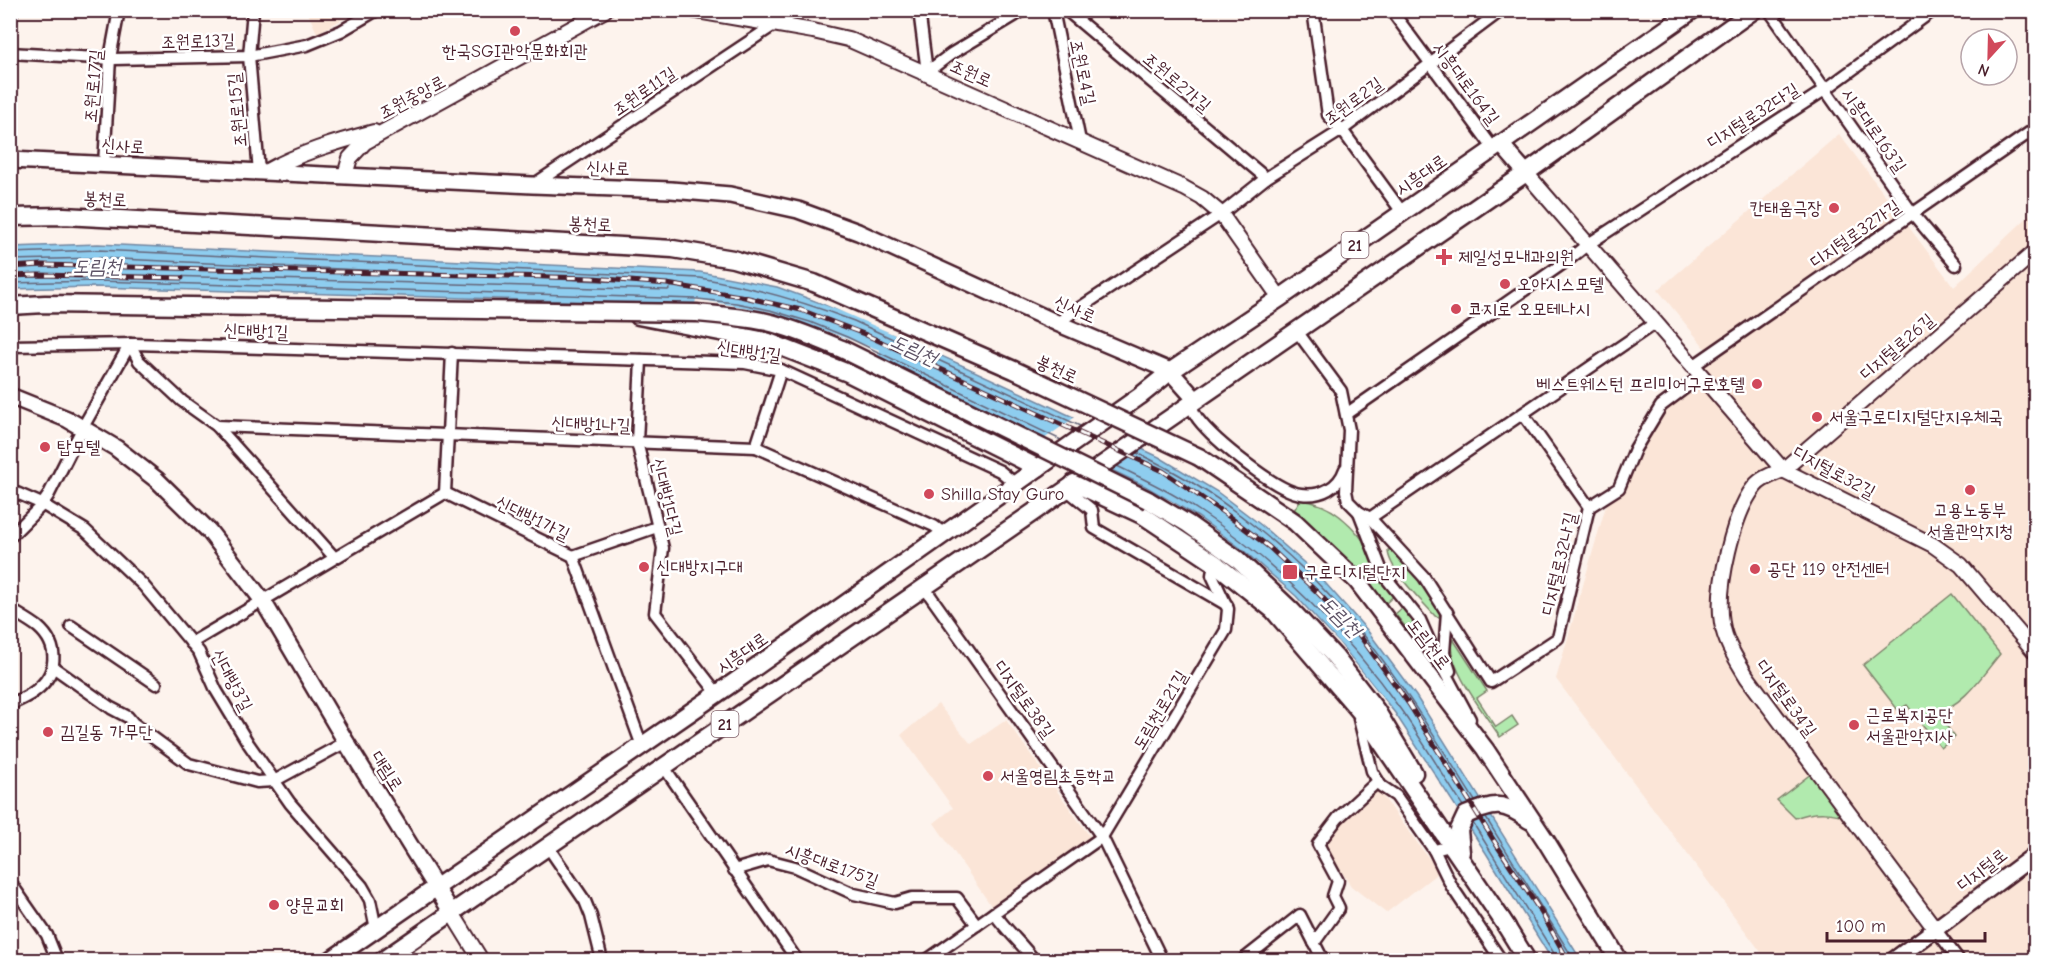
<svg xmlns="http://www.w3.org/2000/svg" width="2046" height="971" viewBox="0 0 2046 971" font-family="'Comic Neue','Poor Story',sans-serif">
	<rect width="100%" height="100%" fill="#fdf3ed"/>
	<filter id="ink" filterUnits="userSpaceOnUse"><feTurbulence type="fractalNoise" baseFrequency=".0167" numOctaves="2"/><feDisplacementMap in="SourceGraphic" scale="12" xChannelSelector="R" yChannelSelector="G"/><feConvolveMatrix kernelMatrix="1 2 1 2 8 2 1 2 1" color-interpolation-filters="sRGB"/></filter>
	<g filter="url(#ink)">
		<!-- built -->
		<g fill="#fbe5d7">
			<polygon points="307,11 358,11 317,33"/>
			<polygon points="1839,134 1954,287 2035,210 2035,960 1767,960 1556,679 1605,509 1632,446 1663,397 1714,359 1658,290"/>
			<polygon points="938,704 971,744 1006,720 1091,838 992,907 934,823 953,808 901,735"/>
			<polygon points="1378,790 1439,872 1386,913 1351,886 1325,846 1343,822"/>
		</g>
		<!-- green -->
		<g fill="#b1eaae" stroke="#7e846c" stroke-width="1.5">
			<path d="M 1300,500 C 1349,504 1373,556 1398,592 L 1386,603 C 1359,570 1326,539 1293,512 Z"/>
			<path d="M 1391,549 L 1420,580 L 1440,612 L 1439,617 L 1435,616 C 1422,601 1388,569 1388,550 Z"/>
			<path d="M 1952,594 L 2000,654 C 1983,674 1963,707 1936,712 L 1955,737 L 1941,748 L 1907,705 L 1898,710 L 1863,665 Z"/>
			<polygon points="1407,604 1420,639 1417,641 1395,614"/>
			<path d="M 1453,639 L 1487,691 L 1477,698 L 1496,727 L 1512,716 L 1518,725 L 1500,737 C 1487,717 1442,660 1453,639 Z"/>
			<path d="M 1816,770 L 1853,819 C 1833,812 1816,810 1795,818 L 1777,800 Z"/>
		</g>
		<!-- water -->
		<polygon fill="#8ecdef" stroke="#7387a1" stroke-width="1.5" points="98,244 700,272 777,287 856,316 1159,457 1216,491 1261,525 1319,576 1367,630 1416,696 1581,960 1552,960 1486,853 1395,713 1345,650 1296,596 1243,550 1198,517 1145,486 845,343 697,305 96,287 11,289 10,247"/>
		<!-- pier -->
		<g fill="#fdf3ed">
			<polygon points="785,287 857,313 1058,406"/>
			<polygon points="696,299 772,312 880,350 877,359 1044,439 1078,415 1143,446 1109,470 1171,501 1218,532 1250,557 1293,596 1338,642 1387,703 1385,704 1343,652 1294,598 1241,552 1197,520 1143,489 844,346 697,308 434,300 695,304"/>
		</g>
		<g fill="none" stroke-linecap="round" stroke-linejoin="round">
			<!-- shore -->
			<g stroke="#656579" stroke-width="1.5">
				<path d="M 10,253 L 98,250 L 700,278 C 754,287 802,301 854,321 L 1080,426"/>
				<polyline points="10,260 98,258 668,284 671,287 668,290 97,274 10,275"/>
				<polyline points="10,283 97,281 697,299 736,303 770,310 810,322 847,337 1061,440"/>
				<path d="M 1137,453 C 1224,493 1303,560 1363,634 C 1405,687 1439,744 1475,801"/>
				<path d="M 1117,466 C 1146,480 1175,494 1201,512 C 1278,563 1348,635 1401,710 C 1423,741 1442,774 1463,806"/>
				<polyline points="1486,818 1574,960"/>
				<polyline points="1473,823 1555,955 1556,960"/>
			</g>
			<!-- minor casing -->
			<g stroke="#4a1f2b" stroke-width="15">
				<g id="minor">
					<polyline points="253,10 249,56 259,172"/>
					<polyline points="919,10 927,72"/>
					<polyline points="1053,10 1080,141"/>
					<polyline points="1066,10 1266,178"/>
					<polyline points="1313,10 1328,115 1342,130 1402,212"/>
					<polyline points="1391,10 1493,148"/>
					<polyline points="1769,10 1913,214 1956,265"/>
					<polyline points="10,20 12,10"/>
					<polyline points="10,53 114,59 249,56 307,45 341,31 377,10"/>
					<polyline points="927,72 951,54 1024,10"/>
					<polyline points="104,165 110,58 119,10"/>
					<polyline points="533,185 774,25 799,10"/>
					<polyline points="1057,323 1221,214 1266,178 1342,130 1502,10"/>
					<polyline points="1296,330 1341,391 1349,430 1346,491 1348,501 1359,512 1370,518 1424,577 1491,682 1558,638 1589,507 1523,414"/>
					<polyline points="130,344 139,361 182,401 217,426 334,557"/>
					<polyline points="10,346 135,344 745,363 781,370 1000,471 1012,481 1013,485"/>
					<polyline points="641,360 637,442 663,548 655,613 717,693"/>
					<polyline points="1693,366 2036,128"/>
					<path d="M 1190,402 C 1192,408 1194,414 1198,419 C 1214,440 1276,491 1301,494 C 1321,497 1339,487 1345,469"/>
					<polyline points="1346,414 1568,260 1587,245 1826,89 1934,10"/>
					<polyline points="217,426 756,447 934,526 945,534"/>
					<polyline points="756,447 781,370"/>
					<polyline points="1066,489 1092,510 1094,528 1227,605"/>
					<polyline points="10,490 42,504 85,530 143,585 199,652 216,690 248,743 290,803 362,886 370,900 376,929"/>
					<polyline points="445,493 452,353"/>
					<polyline points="1589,507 1619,488 1635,449 1661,406 1701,376"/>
					<polyline points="1359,512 1383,574 1420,620 1435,654 1470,719"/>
					<polyline points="1370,518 1655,323"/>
					<polyline points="10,537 41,506 48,496 83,427 130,344"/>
					<polyline points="573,556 657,527"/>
					<polyline points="924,587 1102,837 1162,960"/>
					<path d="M 10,609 C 19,615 29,620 38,627 C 60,646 58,674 35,691 C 28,697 18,700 10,705"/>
					<polyline points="1447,612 1444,653 1450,671"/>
					<polyline points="71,626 156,684"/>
					<polyline points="191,643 445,493 573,556 642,746"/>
					<polyline points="53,667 111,708 128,717 133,723 189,764 257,782 274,781 346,742"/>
					<polyline points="1359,719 1372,771 1381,786 1396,796 1434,850 1451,846"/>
					<polyline points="664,767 797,960"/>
					<polyline points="548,847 585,901 591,916 602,960"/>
					<polyline points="1434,850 1452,887 1501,960"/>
					<polyline points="734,870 768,860 795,867 854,894 895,903 912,898 957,898 977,925"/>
					<polyline points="10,882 47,935 57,960"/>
					<path d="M 994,913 C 1006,930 1022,944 1034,960"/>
					<polyline points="1936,930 1959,960"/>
					<polyline points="1314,943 1339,908 1333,896 1338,881 1318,844 1338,818 1378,781"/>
					<polyline points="927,960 1102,837 1226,630 1228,609 1212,575 1214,563"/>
					<polyline points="1243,960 1300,915 1323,960"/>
				</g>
			</g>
			<!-- tertiary casing -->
			<g stroke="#4a1f2b" stroke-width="18">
				<g id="tertiary">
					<polyline points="691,10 813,31 848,39 1184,188 1202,198 1221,214 1280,298"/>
					<path d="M 265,172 C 299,153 336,142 374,132"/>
					<polyline points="1526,173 1783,470 1933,545 1961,565 2036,653"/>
					<polyline points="345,175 350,158 365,142 605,10"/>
					<polyline points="452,913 481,960"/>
					<path d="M 1936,930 L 1747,677 C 1737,660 1725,643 1722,623 C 1716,588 1733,513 1755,486 C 1761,478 1774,474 1783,470 L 2036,251"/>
				</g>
			</g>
			<!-- secondary casing -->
			<g stroke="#4a1f2b" stroke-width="20">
				<g id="secondary">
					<polyline points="1500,143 1526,173"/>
					<polyline points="10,160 532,185 671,190 730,195 798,210 858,232 1057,323 1170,371 1195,399"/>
					<polyline points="10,396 67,419 116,448 157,480 209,531 263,601 346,742 452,913"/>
					<polyline points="1894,960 2036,854"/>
				</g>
			</g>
			<!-- primary casing -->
			<g stroke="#4a1f2b" stroke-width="21">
				<g id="primary">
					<polyline points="638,316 766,341 848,373 1038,468"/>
					<polyline points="1199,457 1295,522 1357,581 1485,749 1546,841 1619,960"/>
					<polyline points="1074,483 1144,516 1216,564 1273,610 1362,714 1507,927"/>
					<polyline points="1148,500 1188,524 1237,559 1291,610 1335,657 1376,710 1414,773"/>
					<path d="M 1461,852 L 1459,830 L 1466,815 C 1495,803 1503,801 1529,820"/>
					<polyline points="1501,918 1527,960"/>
					<polyline points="331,960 740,678 1140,396 1171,371 1280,298 1693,10"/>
					<polyline points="383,960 1526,173 1754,10"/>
				</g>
			</g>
			<!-- minor -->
			<use href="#minor" stroke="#fff" stroke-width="10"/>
			<!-- tertiary -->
			<use href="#tertiary" stroke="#fff" stroke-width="14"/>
			<!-- secondary -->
			<use href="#secondary" stroke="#fff" stroke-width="15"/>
			<!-- primary -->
			<use href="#primary" stroke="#fff" stroke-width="16"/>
			<!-- rail casing -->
			<g stroke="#4a1f2b" stroke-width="5">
				<g id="rail">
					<polyline points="10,267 42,265 593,278 667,284 740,296 801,310 864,334 1163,471 1227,515 1269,547 1319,594 1360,636 1409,704 1496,844 1541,912 1568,960"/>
					<polyline points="10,276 38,275 182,278"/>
				</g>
			</g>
			<!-- rail -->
			<use href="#rail" stroke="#fff" stroke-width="3" stroke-dasharray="9" stroke-linecap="butt"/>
			<!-- primary-bridge casing -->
			<g stroke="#4a1f2b" stroke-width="21" stroke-linecap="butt">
				<g id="primary-bridge">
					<polyline points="10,217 64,216 622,246 673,249 733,259 814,283 1014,370 1199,457"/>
					<path d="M 10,306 L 45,304 L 697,313 C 720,315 744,317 767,322 C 793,328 818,339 842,349 L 1148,500"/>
				</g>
			</g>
			<!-- primary-bridge -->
			<use href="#primary-bridge" stroke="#fff" stroke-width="16"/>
		</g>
	</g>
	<!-- markers -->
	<g fill="#d1495b" stroke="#fff" stroke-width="2">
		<circle cx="515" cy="31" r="6"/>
		<circle cx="1834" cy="208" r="6"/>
		<path d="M1441 248h6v6h6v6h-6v6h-6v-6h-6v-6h6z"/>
		<circle cx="1505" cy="284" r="6"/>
		<circle cx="1456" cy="309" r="6"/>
		<circle cx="1757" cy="384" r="6"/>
		<circle cx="1817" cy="417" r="6"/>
		<circle cx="45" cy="447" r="6"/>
		<circle cx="1970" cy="490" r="6"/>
		<circle cx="929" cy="494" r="6"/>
		<circle cx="644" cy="567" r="6"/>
		<circle cx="1755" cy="569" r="6"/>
		<rect x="1282" y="564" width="16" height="16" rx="3"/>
		<circle cx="1854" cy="725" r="6"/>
		<circle cx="48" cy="732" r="6"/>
		<circle cx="988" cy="776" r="6"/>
		<circle cx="274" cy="905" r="6"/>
	</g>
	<g text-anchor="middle" stroke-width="5" stroke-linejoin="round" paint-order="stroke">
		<!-- shield labels -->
		<g fill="#fff" stroke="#80626b" stroke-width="1.5">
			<rect x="1341.5" y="232" width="27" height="26" rx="4.5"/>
			<rect x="711.5" y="711" width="27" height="26" rx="4.5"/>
		</g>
		<g font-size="16" font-weight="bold" fill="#4a1f2b">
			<text x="1355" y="251">21</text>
			<text x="725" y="730">21</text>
		</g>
		<!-- street labels -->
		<g font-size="18" fill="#4a1f2b" stroke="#fff">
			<text transform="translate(198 41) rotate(-1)" y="6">조원로13길</text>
			<text transform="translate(1083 72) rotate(78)" y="6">조원로4길</text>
			<text transform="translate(971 73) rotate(24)" y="6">조원로</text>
			<text transform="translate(1177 82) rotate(40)" y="6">조원로2가길</text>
			<text transform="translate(1466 83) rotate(53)" y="6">시흥대로164길</text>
			<text transform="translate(93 86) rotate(-85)" y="6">조원로17길</text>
			<text transform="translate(644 91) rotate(-34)" y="6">조원로11길</text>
			<text transform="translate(412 97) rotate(-28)" y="6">조원중앙로</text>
			<text transform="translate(1353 101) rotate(-36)" y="6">조원로2길</text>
			<text transform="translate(237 110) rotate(-95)" y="6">조원로15길</text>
			<text transform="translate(1753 116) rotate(-33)" y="6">디지털로32다길</text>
			<text transform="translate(1874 130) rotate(55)" y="6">시흥대로163길</text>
			<text transform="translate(123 146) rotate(3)" y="6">신사로</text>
			<text transform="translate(608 168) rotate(2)" y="6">신사로</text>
			<text transform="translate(1421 175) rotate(-35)" y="6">시흥대로</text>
			<text transform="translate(105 199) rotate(3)" y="6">봉천로</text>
			<text transform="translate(590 224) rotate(3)" y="6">봉천로</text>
			<text transform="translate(1855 234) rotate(-35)" y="6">디지털로32가길</text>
			<text transform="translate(1075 309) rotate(24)" y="6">신사로</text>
			<text transform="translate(256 331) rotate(2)" y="6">신대방1길</text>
			<text transform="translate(1897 347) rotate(-41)" y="6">디지털로26길</text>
			<text transform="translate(749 351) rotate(8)" y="6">신대방1길</text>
			<text transform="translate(1057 369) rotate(25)" y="6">봉천로</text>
			<text transform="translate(591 424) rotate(2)" y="6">신대방1나길</text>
			<text transform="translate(1834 472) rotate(28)" y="6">디지털로32길</text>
			<text transform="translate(667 497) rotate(76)" y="6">신대방1다길</text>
			<text transform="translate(533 518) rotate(26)" y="6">신대방1가길</text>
			<text transform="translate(1559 564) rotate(-77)" y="6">디지털로32나길</text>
			<text transform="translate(1429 644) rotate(53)" y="6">도림천로</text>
			<text transform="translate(742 653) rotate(-35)" y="6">시흥대로</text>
			<text transform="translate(232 680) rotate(62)" y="6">신대방3길</text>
			<text transform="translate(1786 698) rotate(54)" y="6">디지털로34길</text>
			<text transform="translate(1024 699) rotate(54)" y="6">디지털로38길</text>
			<text transform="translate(1160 710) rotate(-59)" y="6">도림천로21길</text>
			<text transform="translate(387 771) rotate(58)" y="6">대림로</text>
			<text transform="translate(832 865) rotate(20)" y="6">시흥대로175길</text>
			<text transform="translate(1982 870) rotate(-38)" y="6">디지털로</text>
		</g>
		<!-- poi labels -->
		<g font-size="18" fill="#4a1f2b" stroke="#fff" text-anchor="start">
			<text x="515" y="57" text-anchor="middle">한국SGI관악문화회관</text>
			<text x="1822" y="214" text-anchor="end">칸태움극장</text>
			<text x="1458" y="263">제일성모내과의원</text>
			<text x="1517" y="290">오아시스모텔</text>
			<text x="1468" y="315">코지로 오모테나시</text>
			<text x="1745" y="390" text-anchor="end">베스트웨스턴 프리미어구로호텔</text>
			<text x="1829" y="423">서울구로디지털단지우체국</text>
			<text x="57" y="453">탑모텔</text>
			<text x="941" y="500">Shilla Stay Guro</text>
			<text x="1970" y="516" text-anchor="middle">고용노동부<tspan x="1970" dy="21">서울관악지청</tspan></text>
			<text x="656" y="573">신대방지구대</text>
			<text x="1767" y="575">공단 119 안전센터</text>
			<text x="1304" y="578">구로디지털단지</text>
			<text x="1866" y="721">근로복지공단<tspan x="1866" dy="21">서울관악지사</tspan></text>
			<text x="60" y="738">김길동 가무단</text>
			<text x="1000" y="782">서울영림초등학교</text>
			<text x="286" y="911">양문교회</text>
		</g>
		<!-- water labels -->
		<g font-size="20" font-style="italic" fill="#5e5366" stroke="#fff">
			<text x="97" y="273">도림천</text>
			<text transform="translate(914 349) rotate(25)" y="7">도림천</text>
			<text transform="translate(1341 616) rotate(45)" y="7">도림천</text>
		</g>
	</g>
	<!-- margin -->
	<rect width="2046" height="971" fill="none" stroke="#fff" stroke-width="36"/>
	<rect x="18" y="18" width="2010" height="935" fill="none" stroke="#4a1f2b" stroke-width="2" filter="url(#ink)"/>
	<!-- north arrow -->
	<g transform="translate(1989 57) rotate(202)"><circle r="28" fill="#ffffff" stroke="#b7a5aa" stroke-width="1.5"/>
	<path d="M0-4.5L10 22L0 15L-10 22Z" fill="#d1495b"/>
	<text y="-9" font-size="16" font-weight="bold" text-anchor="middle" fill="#4a1f2b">N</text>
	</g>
	<!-- scale -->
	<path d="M1827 932v9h158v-9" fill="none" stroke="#4a1f2b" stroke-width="3"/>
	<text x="1836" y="932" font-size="18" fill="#4a1f2b" stroke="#ffffff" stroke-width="4.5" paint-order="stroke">100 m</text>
</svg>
